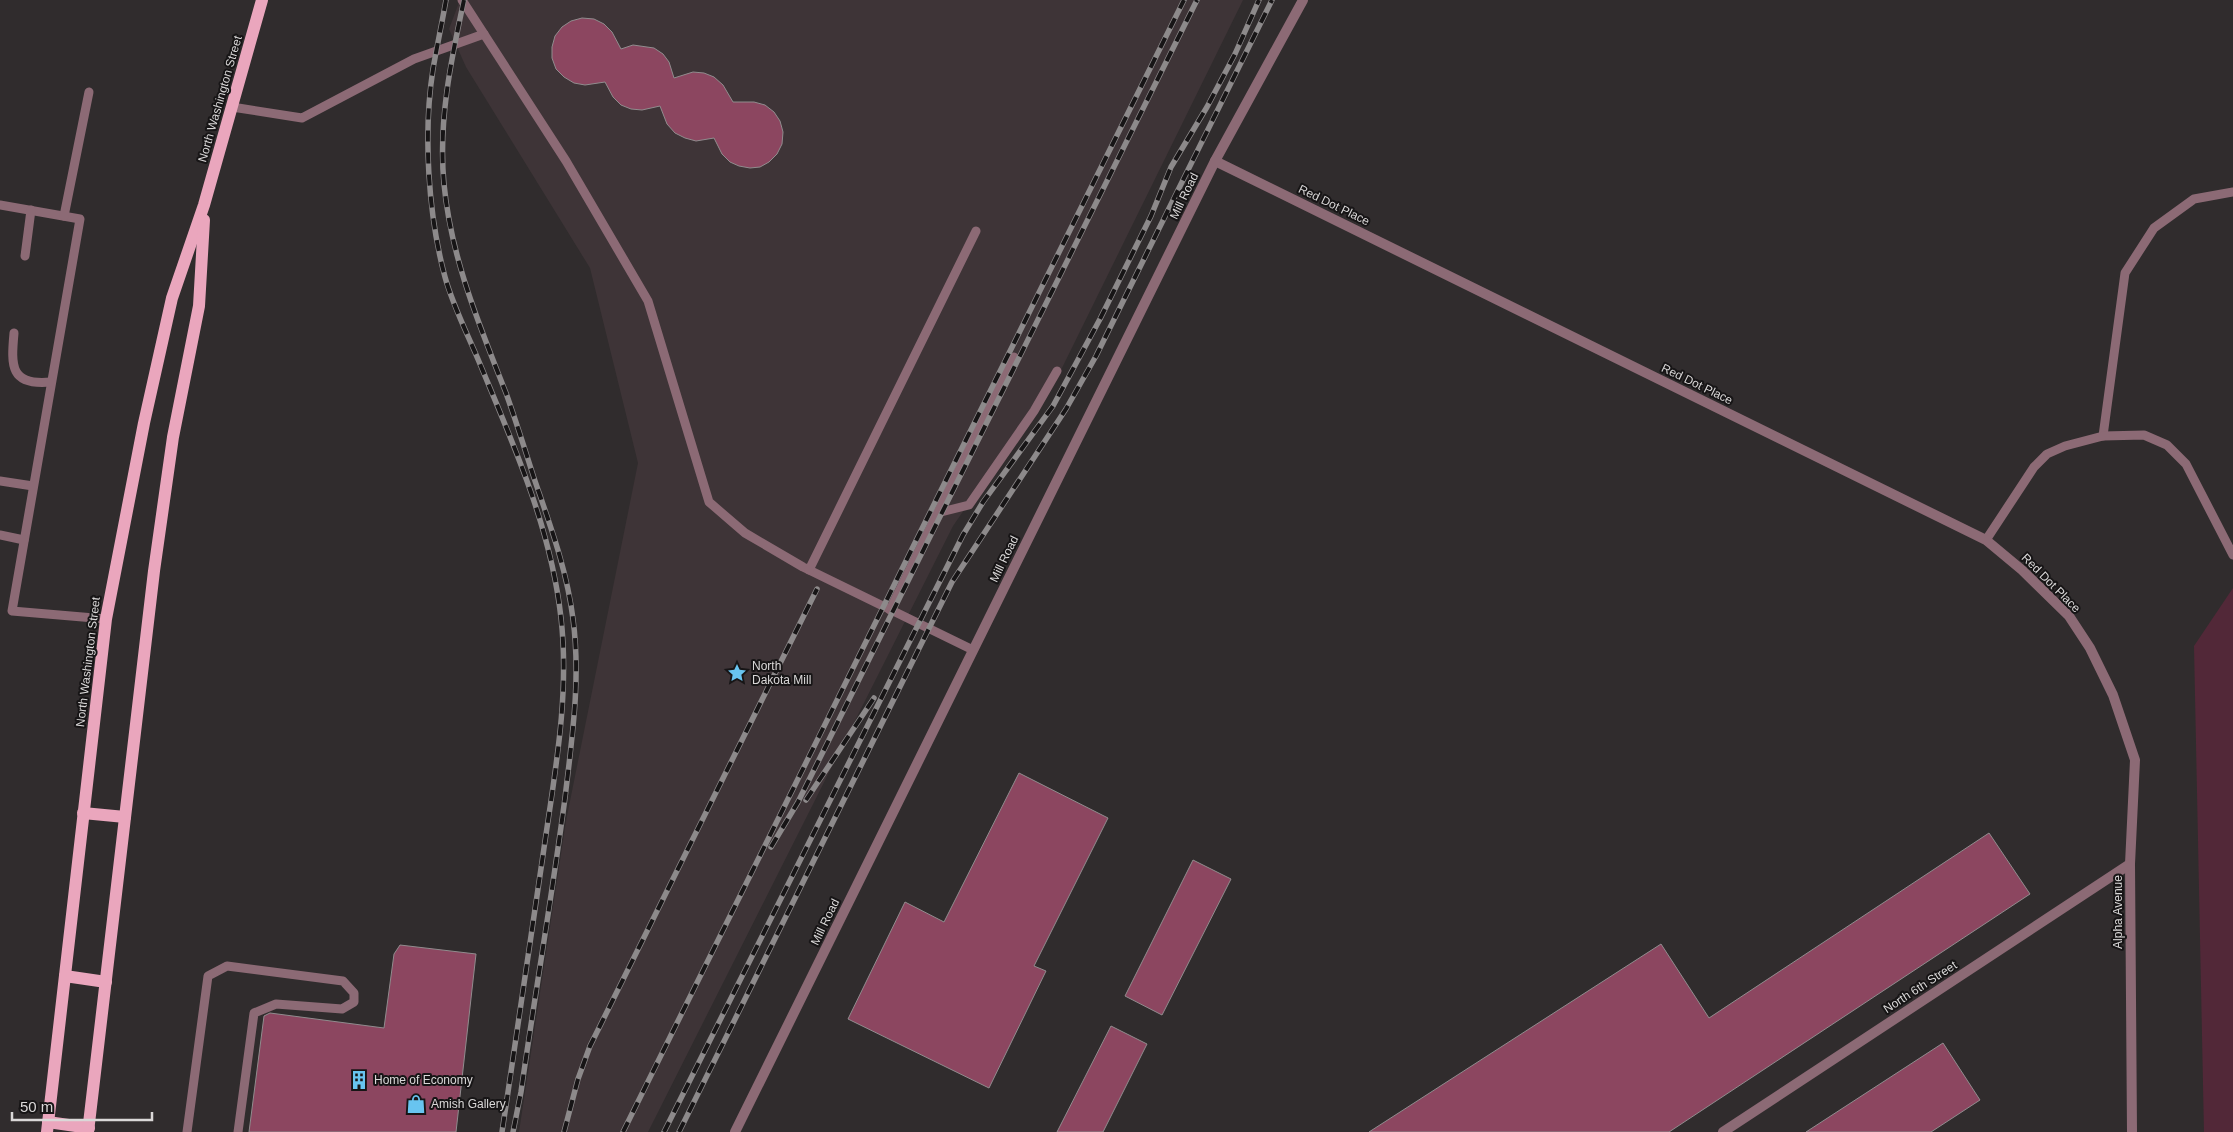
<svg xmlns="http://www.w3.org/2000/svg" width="2233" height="1132" viewBox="0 0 2233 1132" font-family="Helvetica,sans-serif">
	<rect width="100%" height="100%" fill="#302c2d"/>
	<!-- built -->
	<polygon fill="#3e3437" points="460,0 1243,0 1061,370 953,526 648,1132 519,1132 566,821 638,463 590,268 466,67 449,29"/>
	<!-- green -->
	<polygon fill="#522838" points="2233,588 2233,1132 2204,1132 2194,646"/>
	<!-- building -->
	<g fill="#8c4660" stroke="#918c8e">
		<polygon points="582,18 594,19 604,24 612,32 621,49 633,45 654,48 663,54 669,62 674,78 693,72 704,73 714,77 723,85 733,102 754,102 765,105 774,112 780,121 783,132 782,144 777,154 769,162 760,167 750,168 739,166 730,162 722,154 714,138 696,141 685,138 675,133 667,124 660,106 642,110 631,109 621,105 613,97 605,82 585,85 574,83 564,77 556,69 552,58 552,47 555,36 562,27 571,21"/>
		<polygon points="1019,773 1108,818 1034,966 1046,971 989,1088 848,1019 905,902 944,922"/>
		<polygon points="1989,833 2030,894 1669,1132 1369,1132 1661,944 1709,1018"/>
		<polygon points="1193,860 1231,879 1162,1015 1125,996"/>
		<polygon points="400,945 476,954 456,1132 249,1132 264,1016 270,1013 384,1028 394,954"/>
		<polygon points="1111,1026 1147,1044 1103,1132 1057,1132"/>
		<polygon points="1943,1043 1980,1100 1931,1132 1806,1132"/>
	</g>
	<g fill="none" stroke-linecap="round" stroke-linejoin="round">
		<!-- service -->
		<g stroke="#8c6a75" stroke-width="9">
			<polyline points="462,0 566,161 648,301 709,502 745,533 803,567 973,650"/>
			<polyline points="232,107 302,118 414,59 484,34"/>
			<polyline points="0,205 80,219 12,611 106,619"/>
			<polyline points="64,216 89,92"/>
			<polyline points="25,256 31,210"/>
			<path d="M 14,333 C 11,366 10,386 51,382"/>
			<polyline points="2103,436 2125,273 2154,228 2194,199 2233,192"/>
			<polyline points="0,481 33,486"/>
			<polyline points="937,513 969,505 1034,411 1057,371"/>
			<polyline points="0,535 24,540"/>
			<polyline points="1986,540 2034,467 2047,454 2065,446 2103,436 2144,435 2167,445 2186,464 2233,555"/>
			<polyline points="809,570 976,231"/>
			<polyline points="890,610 1014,357"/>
			<polyline points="187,1132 208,976 227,966 343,981 354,993 354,1002 342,1009 276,1004 254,1013 238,1132"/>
		</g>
		<!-- minor -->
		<g stroke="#8c6a75" stroke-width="10">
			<polyline points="1215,161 1986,540 2022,570 2069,616 2090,648 2113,695 2135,760 2130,864 2132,1132"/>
			<polyline points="735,1132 1215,161 1303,0"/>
			<polyline points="1723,1132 2130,864"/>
		</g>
		<!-- primary -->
		<g stroke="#eaa6bd" stroke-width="12">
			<polyline points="83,813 125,817"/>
			<polyline points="65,976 106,982"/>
			<polyline points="48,1122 89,1128"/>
			<polyline points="47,1132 106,619 144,423 172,298 204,205 262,0"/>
			<polyline points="88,1132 154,571 173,437 199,306 204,220"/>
		</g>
		<!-- rail casing -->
		<g stroke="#8d8a8b" stroke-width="5.5">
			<g id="rail">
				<path d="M 446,0 C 442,23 437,46 433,69 C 423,133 428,214 445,277 C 453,306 468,335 480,364 C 514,446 551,528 561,618 C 570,697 554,777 543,855 C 529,948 516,1040 502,1132"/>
				<path d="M 464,0 C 451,60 438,122 444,184 C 451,258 479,324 506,393 C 516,421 525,450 534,478 C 550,525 567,570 573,619 C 581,679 572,738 565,798 C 552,896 535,994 521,1092 L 513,1132"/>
				<polyline points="806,800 874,698"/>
				<polyline points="771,847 798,802 1197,0"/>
				<polyline points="564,1132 578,1079 590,1046 817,589"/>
				<polyline points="623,1132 1184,0"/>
				<polyline points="664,1132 963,535 983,502 1053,406 1100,319 1151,216 1171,167 1207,107 1235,54 1259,0"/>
				<polyline points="679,1132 952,582 1066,409 1096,356 1272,0"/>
			</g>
		</g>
		<!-- rail -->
		<use href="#rail" stroke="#171516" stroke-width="4" stroke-dasharray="11" stroke-linecap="butt"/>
	</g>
	<!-- icons -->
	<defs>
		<g id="sight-bare" transform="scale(1.5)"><path d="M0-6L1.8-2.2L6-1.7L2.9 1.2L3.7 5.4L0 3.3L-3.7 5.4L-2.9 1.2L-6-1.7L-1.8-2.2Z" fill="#68c4f0" stroke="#171516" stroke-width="2.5" paint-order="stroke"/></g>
		<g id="building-bare" transform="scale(1.5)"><path d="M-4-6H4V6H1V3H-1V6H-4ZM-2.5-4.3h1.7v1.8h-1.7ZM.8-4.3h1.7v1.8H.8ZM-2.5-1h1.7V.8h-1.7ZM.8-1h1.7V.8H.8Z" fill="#68c4f0" stroke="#171516" stroke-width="2.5" paint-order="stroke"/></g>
		<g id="shop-bare" transform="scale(1.5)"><path d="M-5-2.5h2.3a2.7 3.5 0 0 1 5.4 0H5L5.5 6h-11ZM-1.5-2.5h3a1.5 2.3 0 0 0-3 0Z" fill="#68c4f0" stroke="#171516" stroke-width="2.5" paint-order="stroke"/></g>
	</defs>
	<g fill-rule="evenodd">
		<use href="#sight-bare" x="737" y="673"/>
		<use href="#building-bare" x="359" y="1080"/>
		<use href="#shop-bare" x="416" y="1104"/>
	</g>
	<g text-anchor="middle" stroke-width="4" stroke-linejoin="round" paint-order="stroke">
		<!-- street labels -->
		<g font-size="12" fill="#dad8d8" stroke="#171516">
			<text transform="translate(220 99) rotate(-74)" y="4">North Washington Street</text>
			<text transform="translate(1184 196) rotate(-64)" y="4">Mill Road</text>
			<text transform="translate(1334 205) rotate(26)" y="4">Red Dot Place</text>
			<text transform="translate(1697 384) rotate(26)" y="4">Red Dot Place</text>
			<text transform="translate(1004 559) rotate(-64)" y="4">Mill Road</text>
			<text transform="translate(2051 583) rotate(45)" y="4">Red Dot Place</text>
			<text transform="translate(88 662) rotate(-83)" y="4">North Washington Street</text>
			<text transform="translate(2118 912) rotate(-90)" y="4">Alpha Avenue</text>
			<text transform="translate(825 922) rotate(-64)" y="4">Mill Road</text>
			<text transform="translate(1920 987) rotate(-33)" y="4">North 6th Street</text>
		</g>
		<!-- poi labels -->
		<g font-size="12" fill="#dad8d8" stroke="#171516" text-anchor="start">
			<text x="752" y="670">North<tspan x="752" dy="14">Dakota Mill</tspan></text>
			<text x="374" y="1084">Home of Economy</text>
			<text x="431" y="1108">Amish Gallery</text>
		</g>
	</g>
	<!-- scale -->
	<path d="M12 1112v8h140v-8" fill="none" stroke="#dad8d8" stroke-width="2.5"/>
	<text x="20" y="1112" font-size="15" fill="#dad8d8" stroke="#171516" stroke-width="4" paint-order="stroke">50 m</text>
</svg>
